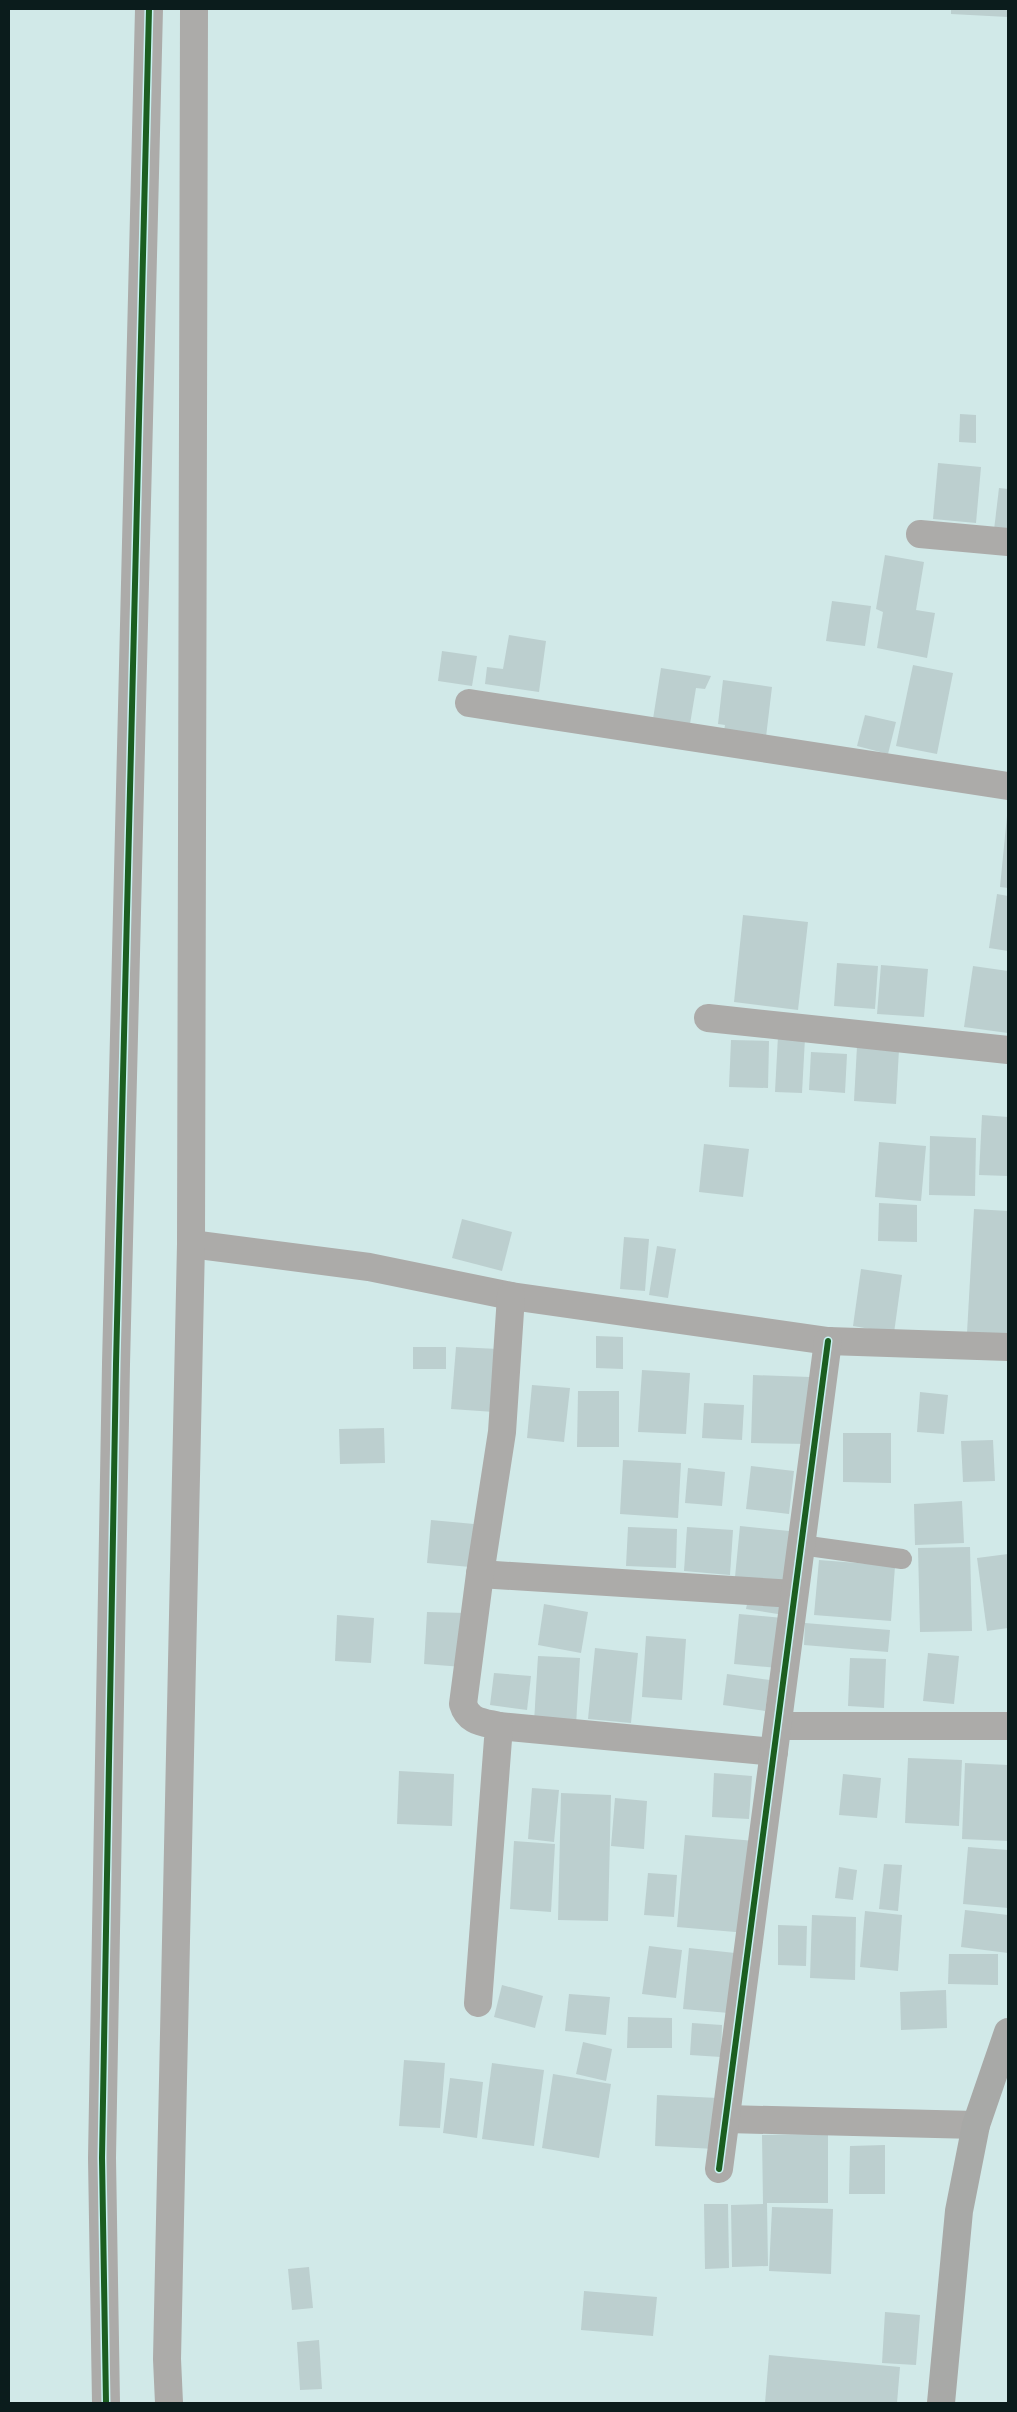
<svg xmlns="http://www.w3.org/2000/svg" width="1017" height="2412" viewBox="0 0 1017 2412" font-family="Manrope,sans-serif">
	<rect width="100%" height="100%" fill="#d1e9e8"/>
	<!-- building -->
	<g fill="#bccfcf">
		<polygon points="951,9 1008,9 1008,17 951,14"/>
		<polygon points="960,414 976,415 976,443 959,442"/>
		<polygon points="938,463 981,467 976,523 933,519"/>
		<polygon points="999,488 1008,489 1008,532 994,530"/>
		<polygon points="885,555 924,562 916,610 935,613 927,658 877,648 883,612 876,609"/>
		<polygon points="832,601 871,606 865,646 826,641"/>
		<polygon points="509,635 546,641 539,692 485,684 487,667 503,669"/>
		<polygon points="442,651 477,656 472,686 438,681"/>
		<polygon points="913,665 953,673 937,754 896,746"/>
		<polygon points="661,668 711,676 705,689 696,688 690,724 653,719"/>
		<polygon points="723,680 772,687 766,737 724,731 725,725 718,724"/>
		<polygon points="865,715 896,722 888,754 857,746"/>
		<polygon points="1007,816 1008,816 1008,888 1000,887"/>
		<polygon points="997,894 1008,896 1008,951 989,948"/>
		<polygon points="743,915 808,922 798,1010 734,1002"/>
		<polygon points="837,963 878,966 875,1009 834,1006"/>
		<polygon points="881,965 928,969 924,1017 877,1014"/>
		<polygon points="973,966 1008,971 1008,1033 964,1027"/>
		<polygon points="778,1036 805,1038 802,1093 775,1092"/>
		<polygon points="731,1040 769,1041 768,1088 729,1087"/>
		<polygon points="857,1046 899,1049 896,1104 854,1101"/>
		<polygon points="811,1052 847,1054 845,1093 809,1090"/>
		<polygon points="982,1115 1008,1117 1008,1176 979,1175"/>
		<polygon points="930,1136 976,1138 975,1196 929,1195"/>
		<polygon points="879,1142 926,1146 921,1201 875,1197"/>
		<polygon points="704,1144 749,1149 743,1197 699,1192"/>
		<polygon points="879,1203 917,1205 917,1242 878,1241"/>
		<polygon points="974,1209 1008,1211 1008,1335 967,1333"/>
		<polygon points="462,1219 512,1232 502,1271 452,1258"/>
		<polygon points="624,1237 649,1239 645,1291 620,1289"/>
		<polygon points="657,1246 676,1249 668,1298 649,1295"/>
		<polygon points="861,1269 902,1275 894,1333 853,1326"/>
		<polygon points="596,1336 623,1337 623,1369 596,1368"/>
		<rect x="413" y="1347" width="33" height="22"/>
		<polygon points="456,1347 499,1349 494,1412 451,1409"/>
		<polygon points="642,1370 690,1373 686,1434 638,1432"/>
		<polygon points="753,1375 810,1377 809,1444 751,1443"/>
		<polygon points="532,1385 570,1388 564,1442 527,1438"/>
		<polygon points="578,1391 619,1391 619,1447 577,1447"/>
		<polygon points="920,1392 948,1395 944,1434 917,1432"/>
		<polygon points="704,1403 744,1405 742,1440 702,1438"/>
		<polygon points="384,1428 385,1463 340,1464 339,1429"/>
		<polygon points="843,1433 891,1433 891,1483 843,1482"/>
		<polygon points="993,1440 995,1481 963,1482 961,1441"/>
		<polygon points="623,1460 681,1463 678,1518 620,1514"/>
		<polygon points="751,1466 794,1471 789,1514 746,1509"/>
		<polygon points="688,1468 725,1472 722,1506 685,1503"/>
		<polygon points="962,1501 964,1543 915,1545 914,1504"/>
		<polygon points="431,1520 474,1524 470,1567 427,1563"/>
		<polygon points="740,1526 789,1531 785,1582 735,1577"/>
		<polygon points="628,1527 677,1529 676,1568 626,1566"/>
		<polygon points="687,1527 733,1530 730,1575 684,1571"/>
		<polygon points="970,1547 972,1631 920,1632 918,1548"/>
		<polygon points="1008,1554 1008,1628 987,1631 977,1558"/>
		<polygon points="819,1560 895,1566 891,1621 814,1615"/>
		<polygon points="749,1594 787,1600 784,1615 746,1609"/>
		<polygon points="544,1604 588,1612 581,1653 538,1645"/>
		<polygon points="427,1612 466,1613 463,1667 424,1664"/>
		<polygon points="739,1614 783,1618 778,1668 734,1664"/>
		<polygon points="337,1615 374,1618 371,1663 335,1661"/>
		<polygon points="805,1623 890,1630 888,1652 804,1645"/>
		<polygon points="646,1636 686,1639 682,1700 642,1697"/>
		<polygon points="595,1648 638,1653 631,1723 588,1719"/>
		<polygon points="928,1653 959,1656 954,1704 923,1701"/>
		<polygon points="538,1656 580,1658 576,1725 534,1722"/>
		<polygon points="850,1658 886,1659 884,1708 848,1706"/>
		<polygon points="494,1673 531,1676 527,1710 490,1705"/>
		<polygon points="727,1674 770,1680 765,1711 723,1705"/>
		<polygon points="908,1758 962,1760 959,1826 905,1823"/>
		<polygon points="965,1763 1008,1765 1008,1841 962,1839"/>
		<polygon points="399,1771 454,1774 452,1826 397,1824"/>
		<polygon points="714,1773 752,1776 749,1819 712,1817"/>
		<polygon points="843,1774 881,1778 877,1818 839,1815"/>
		<polygon points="532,1788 559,1790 554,1842 528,1839"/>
		<polygon points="561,1793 611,1795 608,1921 558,1920"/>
		<polygon points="615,1798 647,1801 644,1849 611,1846"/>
		<polygon points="685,1835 755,1841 747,1933 677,1927"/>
		<polygon points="514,1841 555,1844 551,1912 510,1909"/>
		<polygon points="968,1847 1008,1850 1008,1908 963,1904"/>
		<polygon points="884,1864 902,1865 898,1911 879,1909"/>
		<polygon points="839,1867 857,1870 853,1900 835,1898"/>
		<polygon points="648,1873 677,1875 674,1917 644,1915"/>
		<polygon points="965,1910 1008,1915 1008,1953 961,1947"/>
		<polygon points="865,1911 902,1915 898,1971 860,1967"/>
		<polygon points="812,1915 856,1917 855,1980 810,1978"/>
		<polygon points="778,1925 807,1926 806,1966 778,1965"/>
		<polygon points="649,1946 682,1950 676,1998 642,1994"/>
		<polygon points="689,1948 735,1953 729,2013 683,2009"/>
		<polygon points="949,1954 998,1954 998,1985 948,1984"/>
		<polygon points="502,1985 543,1996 535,2028 494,2017"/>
		<polygon points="946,1990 947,2028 901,2030 900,1992"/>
		<polygon points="569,1994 610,1997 606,2035 565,2031"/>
		<polygon points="628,2017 672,2018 672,2048 627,2048"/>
		<polygon points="692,2023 722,2025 721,2057 690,2055"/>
		<polygon points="583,2042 612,2049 606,2081 576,2074"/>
		<polygon points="404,2060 445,2063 440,2128 399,2126"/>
		<polygon points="492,2063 544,2070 534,2146 482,2139"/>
		<polygon points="553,2074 611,2084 599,2158 542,2148"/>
		<polygon points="450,2078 483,2082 477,2138 443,2133"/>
		<polygon points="657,2095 718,2098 716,2149 655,2146"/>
		<polygon points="828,2134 828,2203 767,2203 768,2266 732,2267 731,2205 763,2204 762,2135"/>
		<polygon points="885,2145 885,2194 849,2194 850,2146"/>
		<polygon points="704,2204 728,2204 729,2268 705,2269"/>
		<polygon points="772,2207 833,2209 831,2274 769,2271"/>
		<polygon points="309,2267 313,2308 292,2310 288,2269"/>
		<polygon points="584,2291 657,2297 653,2336 581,2330"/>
		<polygon points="885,2312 920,2315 916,2365 882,2363"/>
		<polygon points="319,2340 322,2389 300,2390 297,2342"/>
		<polygon points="769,2355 900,2367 897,2403 765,2403"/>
	</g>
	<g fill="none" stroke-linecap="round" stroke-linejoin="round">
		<!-- lane -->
		<polyline stroke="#acaba9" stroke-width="20" points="801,1545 902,1559"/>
		<!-- street -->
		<g stroke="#acaba9" stroke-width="28">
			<polyline points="920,534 1008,542"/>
			<polyline points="469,703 1008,786"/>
			<polyline points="708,1018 1008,1050"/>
			<polyline points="191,1244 369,1267 511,1296 828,1341 1008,1347"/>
			<polyline points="480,1574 794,1594"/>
			<polyline points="499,1726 774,1752"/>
			<polyline points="778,1726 1008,1726"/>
			<path d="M 478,2003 L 499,1726 C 483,1722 468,1722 463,1704 L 480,1574 L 502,1432 L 511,1296"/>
			<polyline points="726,2119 976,2125"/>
			<polyline points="719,2169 828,1341"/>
			<polyline points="106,2403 102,2158 116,1364 149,9"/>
			<polyline points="169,2403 167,2359 191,1244 194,9"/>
		</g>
		<!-- secondary -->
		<polyline stroke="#a8a9a7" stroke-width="28" points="941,2403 959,2211 976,2125 1008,2032"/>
		<!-- cycleway casing -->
		<g stroke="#c7f3f2" stroke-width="9">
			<g id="cycleway">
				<polyline points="719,2169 828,1341"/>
				<polyline points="106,2403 102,2158 116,1364 149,9"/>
			</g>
		</g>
		<!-- cycleway -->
		<use href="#cycleway" stroke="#1b5e20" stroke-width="6"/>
	</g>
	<!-- border -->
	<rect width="1017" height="2412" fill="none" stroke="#0b1c1c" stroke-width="20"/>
</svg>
